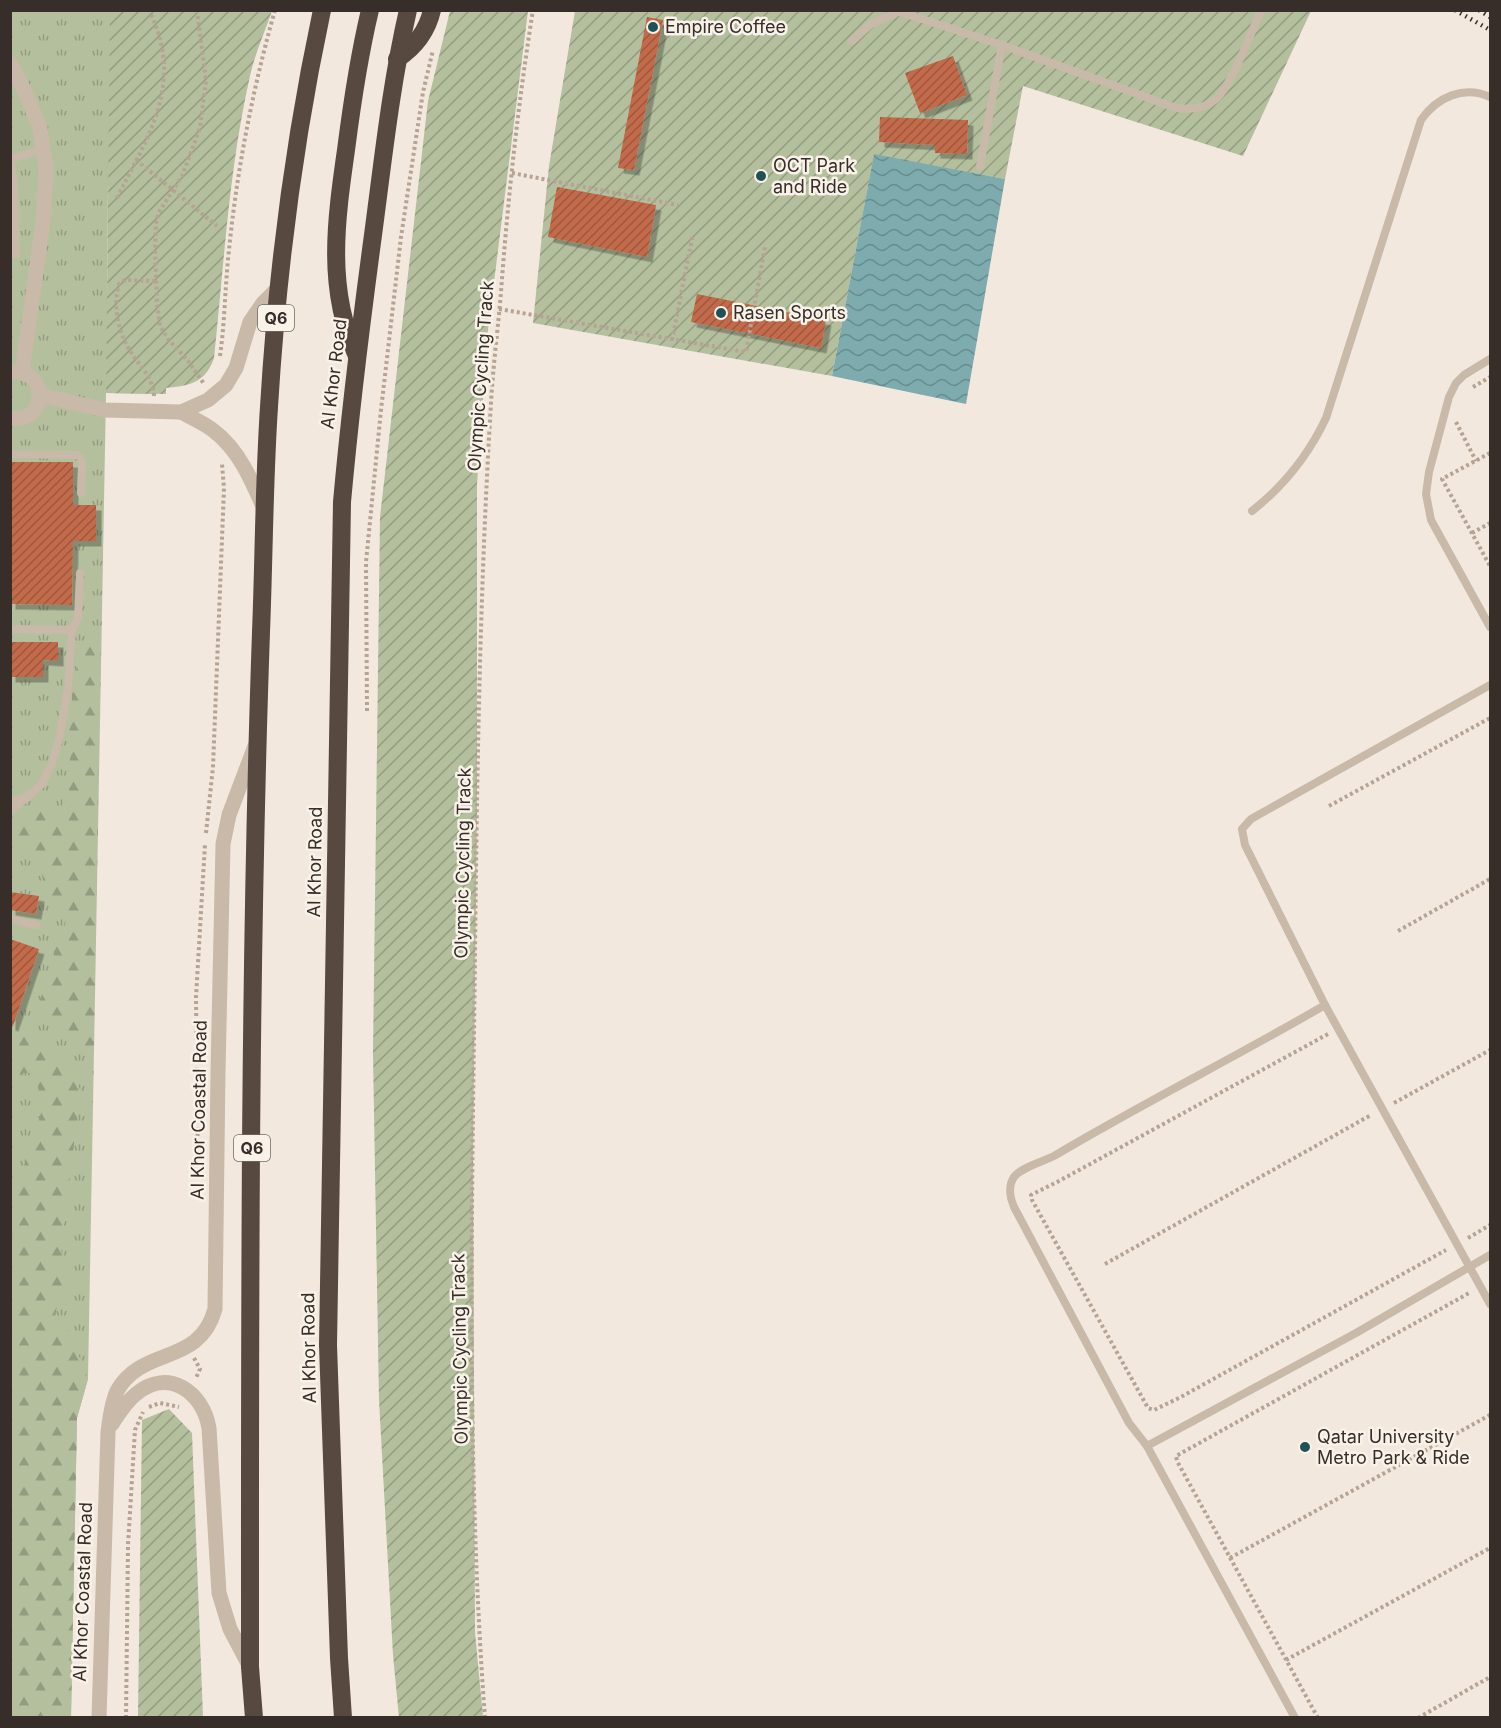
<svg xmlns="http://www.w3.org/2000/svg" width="1501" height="1728" viewBox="0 0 1501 1728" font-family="Inter,sans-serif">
	<defs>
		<pattern id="grass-tufts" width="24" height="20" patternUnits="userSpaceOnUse" patternTransform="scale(1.5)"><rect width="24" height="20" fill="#b4c09d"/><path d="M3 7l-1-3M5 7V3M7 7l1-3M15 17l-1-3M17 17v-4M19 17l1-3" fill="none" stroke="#939c80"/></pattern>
		<pattern id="forest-firs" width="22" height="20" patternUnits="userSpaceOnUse" patternTransform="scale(1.5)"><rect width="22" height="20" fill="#b4c09d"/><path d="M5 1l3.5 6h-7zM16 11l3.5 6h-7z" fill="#939c80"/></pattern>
		<pattern id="garden-furrows" width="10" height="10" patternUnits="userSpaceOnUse" patternTransform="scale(1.5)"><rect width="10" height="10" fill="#b4c09d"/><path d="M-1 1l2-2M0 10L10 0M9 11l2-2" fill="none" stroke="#939c80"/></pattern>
		<pattern id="water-waves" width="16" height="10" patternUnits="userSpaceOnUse" patternTransform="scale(1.5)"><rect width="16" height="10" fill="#7dabae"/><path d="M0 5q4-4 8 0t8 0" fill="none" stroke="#678c8e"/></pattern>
		<pattern id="building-hatch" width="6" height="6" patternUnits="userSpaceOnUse" patternTransform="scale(1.5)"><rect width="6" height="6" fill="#c26a4a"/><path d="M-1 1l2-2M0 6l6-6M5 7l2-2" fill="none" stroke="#9e583e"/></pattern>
		<filter id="shadow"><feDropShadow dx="5.5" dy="5.5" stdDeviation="0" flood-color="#0004"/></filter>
	</defs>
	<rect width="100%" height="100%" fill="#f2e8dd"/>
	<!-- grass -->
	<polygon fill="url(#grass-tufts)" points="11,11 144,11 124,166 108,187 107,312 152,394 106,393 88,1379 77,1418 71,1717 11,1718"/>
	<!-- forest -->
	<g fill="url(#forest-firs)">
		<path d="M 101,630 L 93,1052 L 88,1052 L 80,1044 L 70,1041 L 66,1032 L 54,1026 L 51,1016 C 46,1012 41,1010 40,1002 C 40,993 50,986 53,977 C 58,963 51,948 52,935 L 57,929 L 65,927 L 66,915 L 62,909 L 47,905 L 46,889 L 39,865 L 35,858 L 18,848 L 12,840 L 12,823 L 16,816 L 23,812 L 56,810 L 65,802 L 69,790 L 66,774 L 71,755 L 69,731 L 73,720 L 72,699 L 72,687 L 77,671 L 76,651 L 81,644 Z"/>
		<path d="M 22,1031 L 44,1039 L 53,1048 L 77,1081 L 81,1093 L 72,1159 L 69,1186 L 70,1199 L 65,1222 L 59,1234 L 62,1255 L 69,1280 L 67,1287 L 57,1305 L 55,1318 L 70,1331 L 73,1347 L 80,1358 L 88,1379 L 77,1418 L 71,1717 L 11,1717 L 10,1310 L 13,1273 L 12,1242 L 22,1172 L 41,1113 L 38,1086 L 34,1076 L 30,1073 C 19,1071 12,1080 11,1091 L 11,1047 L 17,1042 L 18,1036 Z"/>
	</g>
	<!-- garden -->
	<g fill="url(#garden-furrows)">
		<path d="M 110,11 L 272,11 C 265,32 255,53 250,76 C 229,168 224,264 214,358 C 206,382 190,386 166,388 L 166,394 L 106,393 Z"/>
		<polygon points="450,11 528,11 488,330 477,484 477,811 473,1159 475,1632 483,1717 399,1718 393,1655 379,1400 373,1054 380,517 428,101"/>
		<polygon points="575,11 1311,11 1243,156 1023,86 1005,179 874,155 832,376 533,323 549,166"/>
		<polygon points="169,1409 192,1433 203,1717 138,1717 142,1420"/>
	</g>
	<!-- water -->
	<polygon fill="url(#water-waves)" points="874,154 1005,179 966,404 832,376"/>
	<!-- building -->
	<g fill="url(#building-hatch)" filter="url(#shadow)">
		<polygon points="647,17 663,20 634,170 618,168"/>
		<polygon points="953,56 967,95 920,113 905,73"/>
		<polygon points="880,117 968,120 967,154 935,153 935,145 879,142"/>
		<polygon points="557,187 656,205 647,257 548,237"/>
		<polygon points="697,294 826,320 821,348 691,322"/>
		<polygon points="10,462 73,462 73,505 96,505 96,541 73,541 72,605 10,604"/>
		<polygon points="10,642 58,642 58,661 43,660 43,677 10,677"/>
		<polygon points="10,892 39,896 36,914 10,910"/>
		<polygon points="10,939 39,949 13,1026 10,1025"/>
	</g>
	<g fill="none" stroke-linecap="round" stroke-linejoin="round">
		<!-- path -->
		<g stroke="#b5a393" stroke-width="4" stroke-dasharray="3 3" stroke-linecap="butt">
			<polyline points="197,10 206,81 200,128 182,176 159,212 156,224 155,250 157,303 160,326 168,339 189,362 204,384"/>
			<polyline points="136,160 217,226"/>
			<polyline points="512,173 678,205"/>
			<path d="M 117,198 C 149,134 185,84 149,10"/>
			<polyline points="499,309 746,352 765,247"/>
			<polyline points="672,340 693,234"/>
			<path d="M 220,356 C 225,321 225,285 229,250 C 237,169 253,88 275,10"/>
			<polyline points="1473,387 1490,377"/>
			<path d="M 154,396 C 153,378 142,369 133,355 C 119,337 112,306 119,284 L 125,280 L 156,281"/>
			<polyline points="1456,422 1476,461"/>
			<polyline points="1490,453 1442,479 1490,566"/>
			<polyline points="1472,533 1490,523"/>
			<polyline points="367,711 366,562 381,410 401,237 423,92 433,50"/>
			<polyline points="1329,806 1490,718"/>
			<polyline points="206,833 213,767 224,488 222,464"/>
			<polyline points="1398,931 1490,879"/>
			<polyline points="1328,1034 1059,1181 1031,1195 1032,1200 1148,1408 1154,1410 1179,1398 1446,1250"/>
			<polyline points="1394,1103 1490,1050"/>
			<polyline points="198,1178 196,997 205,844"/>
			<polyline points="1468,1238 1490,1225"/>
			<polyline points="1105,1264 1371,1115"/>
			<polyline points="194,1358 200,1369 196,1378"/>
			<polyline points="149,1407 160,1403 179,1407"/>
			<polyline points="1230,1558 1490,1415"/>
			<polyline points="1286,1660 1490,1548"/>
			<polyline points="126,1718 128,1545 135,1430 143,1412"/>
			<path d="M 485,1718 C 466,1463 472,1208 475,953 C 477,770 480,586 491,403 C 493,366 498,329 501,292 C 508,198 518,104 533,10"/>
			<polyline points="1318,1718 1177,1461 1176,1456 1471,1292"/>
			<polyline points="1418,1718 1490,1677"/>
		</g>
		<!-- service -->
		<g stroke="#c9b9a9" stroke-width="8">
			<path d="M 894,10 L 1002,45 L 1176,108 C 1191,110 1205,109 1216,99 C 1231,86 1252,31 1261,10"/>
			<polyline points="852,41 871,24 898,12"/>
			<polyline points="10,159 14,185 16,255"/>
			<polyline points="11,159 44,149"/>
			<polyline points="980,166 1002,45"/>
			<polyline points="1490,359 1464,375 1456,383 1449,397 1429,472 1426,494 1431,520 1490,627"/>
			<polyline points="10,454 77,455 81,458 82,463 81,493"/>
			<path d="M 1252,511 C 1285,485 1308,456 1326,418 L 1421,120 C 1437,97 1464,85 1490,97"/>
			<polyline points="10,629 72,630"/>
			<polyline points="1490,685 1251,819 1242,829 1245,845 1325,1005 1490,1304"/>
			<polyline points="10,801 28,797"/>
			<polyline points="10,812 41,785 52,764 60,735 68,687 72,630 78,618 80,573"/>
			<polyline points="10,919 36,925"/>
			<polyline points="1147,1446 1356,1333 1490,1255"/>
			<path d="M 1295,1718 L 1147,1446 L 1129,1423 L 1014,1207 C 1010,1198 1008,1186 1014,1177 C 1020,1168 1044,1161 1054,1156 C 1143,1103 1236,1057 1325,1005"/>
		</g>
		<!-- minor -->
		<g stroke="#c9b9a9" stroke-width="15">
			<polyline points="10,63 24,90 40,128 46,168 43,221 22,372"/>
			<path d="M 10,373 C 47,365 51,424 10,418"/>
			<polyline points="40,395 105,410 181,412 208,400 226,385 236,368 250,322 263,303 278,288"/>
			<path d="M 181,412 C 192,418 204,423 214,431 C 239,450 252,481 264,509"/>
			<path d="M 112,1424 C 119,1413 126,1402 136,1394 C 168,1367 203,1392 209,1428 L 219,1593 L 230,1629 L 250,1667"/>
			<path d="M 99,1718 L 108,1432 C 110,1418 111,1404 117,1391 C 143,1345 199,1367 215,1309 L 218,1071 L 223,844 L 229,815 L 255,746"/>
		</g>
		<!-- motorway -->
		<g stroke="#574840" stroke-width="18">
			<path d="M 397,59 C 415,47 427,32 432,10"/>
			<path d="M 357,356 C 326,290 336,220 346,150 C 352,103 359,56 370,10"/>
			<path d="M 254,1718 L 250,1667 C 250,1322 249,977 261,632 C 264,557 264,482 269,407 C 277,274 294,141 322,10"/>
			<path d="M 343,1718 L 339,1658 L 328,1345 L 342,502 C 350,413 361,324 373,235 C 383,160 391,84 408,10"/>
		</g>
		<!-- rail -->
		<g stroke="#372e29" stroke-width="4.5" stroke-dasharray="1.5 4.5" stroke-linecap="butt">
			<polyline points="1455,10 1490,30"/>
			<polyline points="1479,10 1490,17"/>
		</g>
	</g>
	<!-- markers -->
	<g fill="#1f5257" stroke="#f9f2e9" stroke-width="2">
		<circle cx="653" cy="27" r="6"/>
		<circle cx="761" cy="176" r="6"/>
		<circle cx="721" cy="313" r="6"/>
		<circle cx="1305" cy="1447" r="6"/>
	</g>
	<g text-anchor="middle" stroke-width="5" stroke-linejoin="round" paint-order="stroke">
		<!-- shield labels -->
		<g fill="#f9f2e9" stroke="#716963" stroke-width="1.5">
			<rect x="258" y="305" width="36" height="26" rx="4.5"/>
			<rect x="234" y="1135" width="36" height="26" rx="4.5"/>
		</g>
		<g font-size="16" font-weight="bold" fill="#372e29">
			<text x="276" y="324">Q6</text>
			<text x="252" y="1154">Q6</text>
		</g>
		<!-- poi labels -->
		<g font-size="18" fill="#372e29" stroke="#f9f2e9" text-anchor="start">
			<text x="665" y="33">Empire Coffee</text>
			<text x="773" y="172">OCT Park<tspan x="773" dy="21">and Ride</tspan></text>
			<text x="733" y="319">Rasen Sports</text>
			<text x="1317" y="1443">Qatar University<tspan x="1317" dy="21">Metro Park &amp; Ride</tspan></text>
		</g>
		<!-- street labels -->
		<g font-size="18" fill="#372e29" stroke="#f9f2e9">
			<text transform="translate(334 374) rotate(-83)" y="6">Al Khor Road</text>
			<text transform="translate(481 376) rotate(-86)" y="6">Olympic Cycling Track</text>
			<text transform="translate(315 862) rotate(-89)" y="6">Al Khor Road</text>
			<text transform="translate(463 863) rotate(-89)" y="6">Olympic Cycling Track</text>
			<text transform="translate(199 1110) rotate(-89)" y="6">Al Khor Coastal Road</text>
			<text transform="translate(309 1348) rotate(-91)" y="6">Al Khor Road</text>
			<text transform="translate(460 1349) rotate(-91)" y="6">Olympic Cycling Track</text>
			<text transform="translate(83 1592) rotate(-88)" y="6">Al Khor Coastal Road</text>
		</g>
	</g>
	<!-- border -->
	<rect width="1501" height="1728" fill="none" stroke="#372e29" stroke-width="24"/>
</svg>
